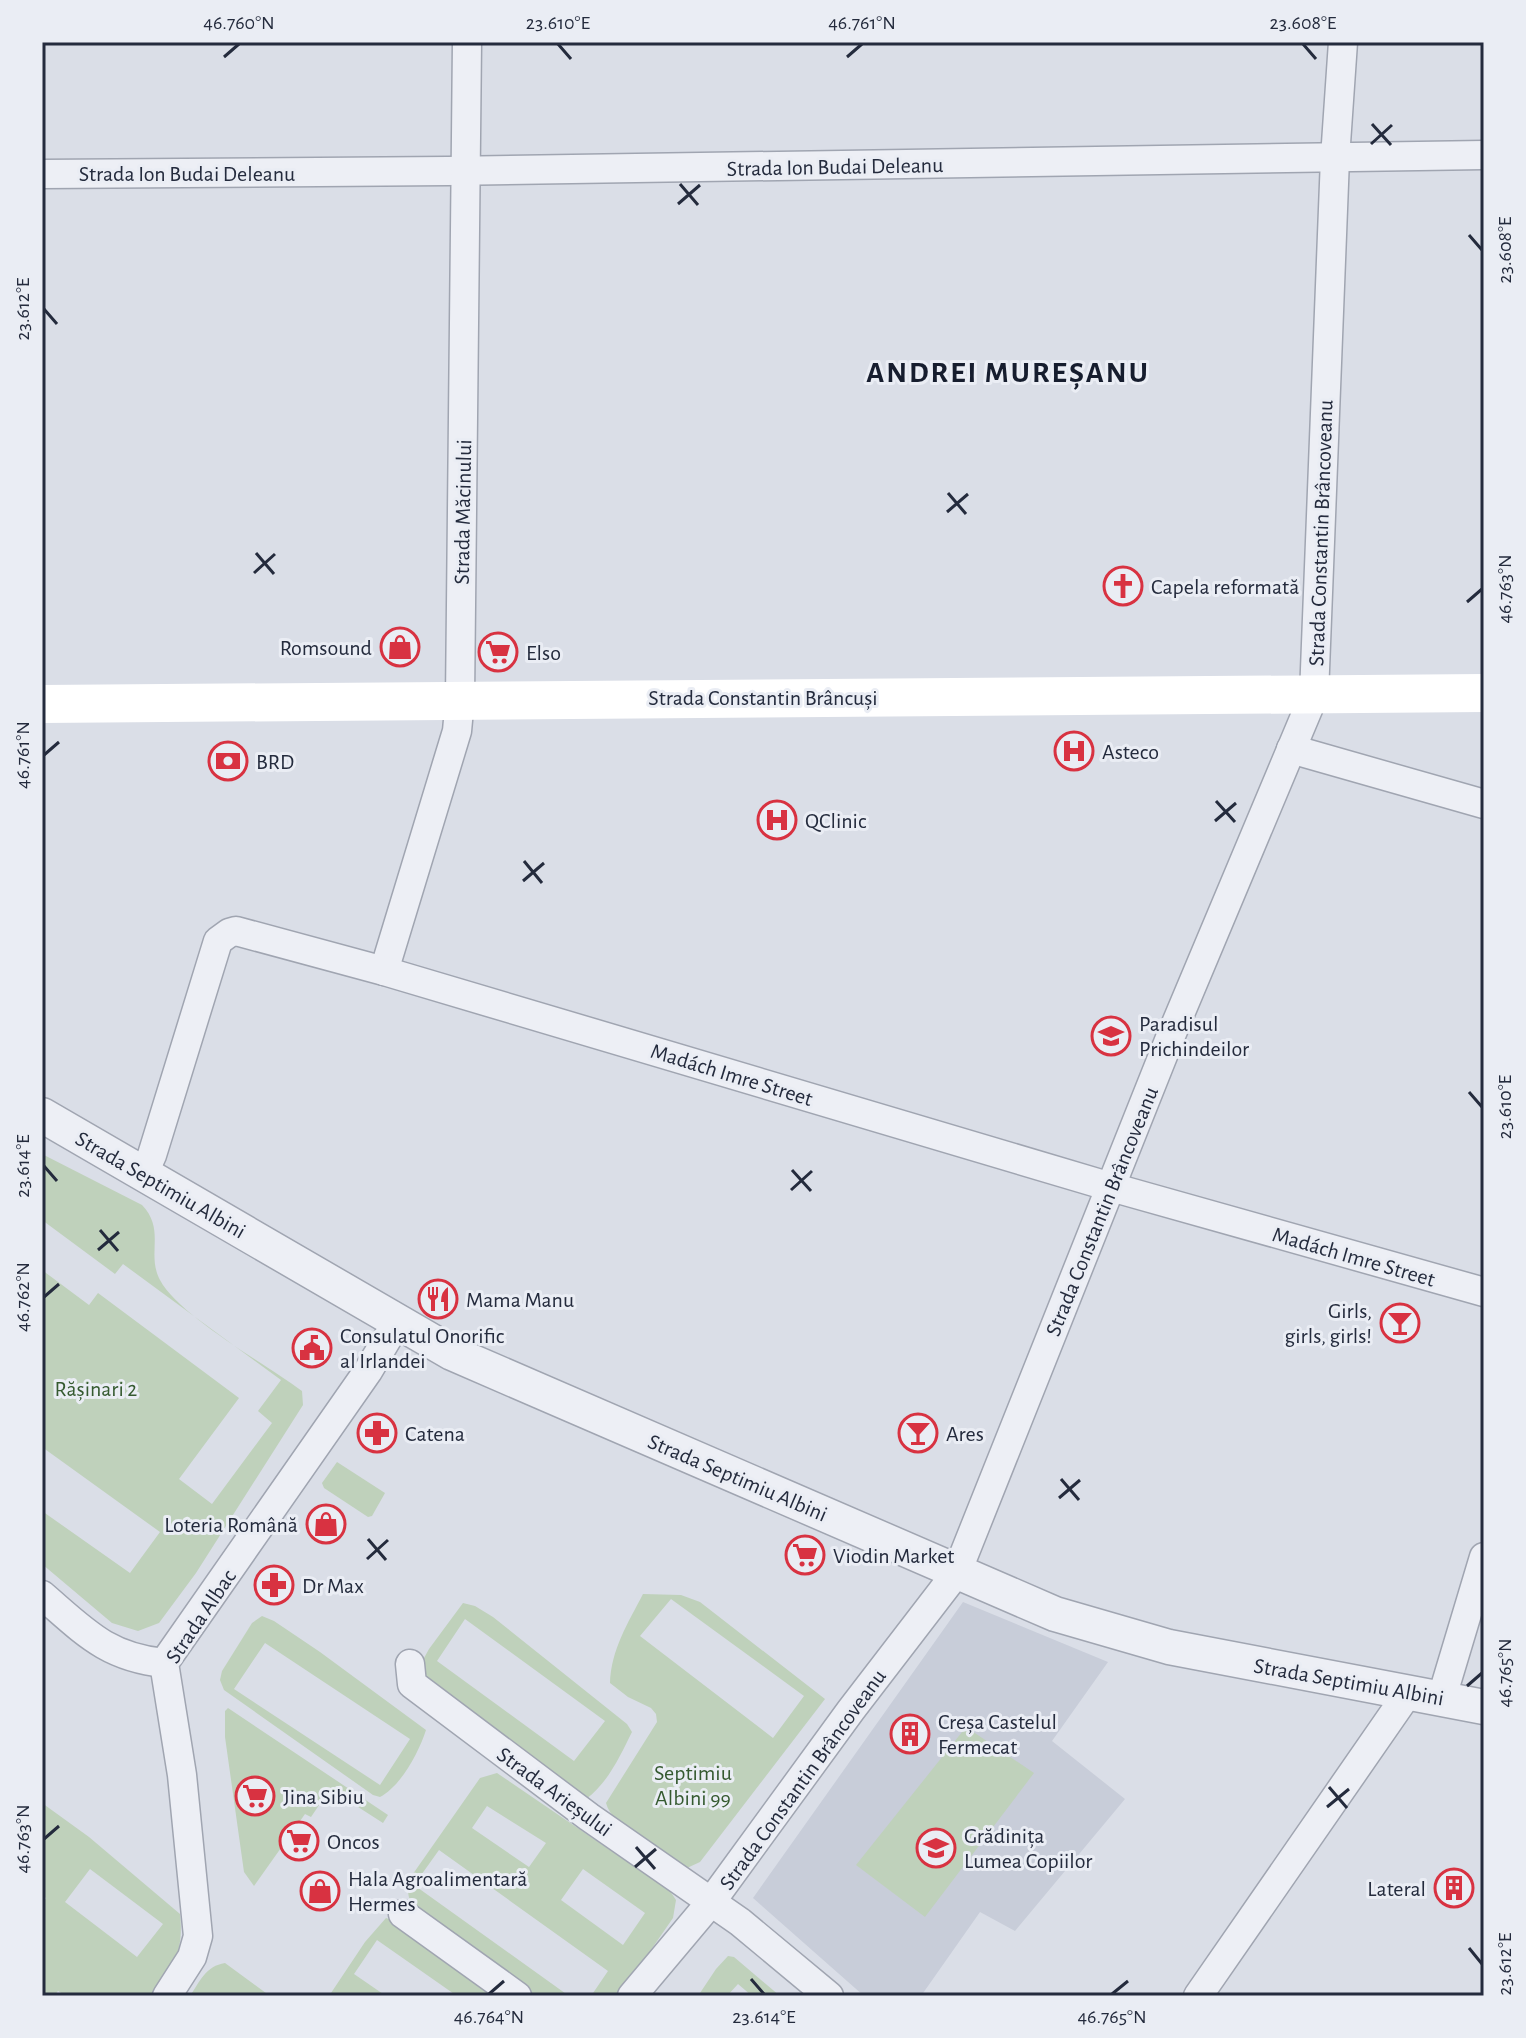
<svg xmlns="http://www.w3.org/2000/svg" width="1526" height="2038" viewBox="0 0 1526 2038" font-family="'Alegreya Sans',sans-serif">
	<rect width="100%" height="100%" fill="#dadee7"/>
	<!-- built -->
	<polygon fill="#c8cdd9" points="963,1602 1108,1662 1052,1741 1125,1799 1015,1931 980,1912 921,1996 864,1996 753,1898"/>
	<!-- green -->
	<g fill="#bfd1bb" fill-rule="evenodd">
		<path d="M 42,1154 L 142,1205 C 166,1230 146,1254 160,1280 C 179,1316 267,1365 302,1391 L 303,1405 L 196,1573 L 159,1623 L 138,1631 L 112,1623 L 42,1564 L 42,1511 L 130,1573 L 160,1532 L 42,1447 L 42,1270 L 89,1305 L 98,1293 L 239,1398 L 179,1479 L 212,1504 L 272,1423 L 258,1411 L 281,1380 L 123,1264 L 115,1274 L 42,1220 Z"/>
		<polygon points="337,1462 385,1493 372,1516 368,1517 324,1488 322,1483"/>
		<path d="M 643,1594 L 681,1595 L 700,1602 L 825,1699 L 700,1862 L 687,1868 L 679,1866 C 659,1852 612,1827 606,1803 L 657,1722 L 656,1714 L 651,1708 L 628,1697 L 610,1683 C 611,1650 628,1623 643,1594 ZM 671,1599 L 804,1696 L 773,1738 L 640,1636 Z"/>
		<path d="M 463,1603 L 475,1606 L 493,1617 L 627,1724 L 632,1732 C 620,1756 608,1783 586,1799 L 429,1686 L 419,1667 L 429,1649 ZM 465,1619 L 605,1721 L 574,1761 L 437,1661 Z"/>
		<path d="M 262,1616 L 274,1621 L 320,1652 L 426,1730 C 419,1752 401,1786 380,1797 L 373,1795 L 224,1690 L 220,1680 L 222,1671 L 252,1623 ZM 265,1643 L 410,1739 L 380,1785 L 234,1689 Z"/>
		<path d="M 228,1708 L 388,1815 L 383,1823 L 330,1789 L 311,1817 L 305,1814 L 254,1886 L 244,1872 L 225,1737 L 225,1711 ZM 250,1780 L 272,1795 L 260,1812 L 239,1797 Z"/>
		<polygon points="966,1727 1034,1773 925,1917 856,1865"/>
		<path d="M 497,1773 L 670,1891 L 676,1900 L 673,1918 L 619,1996 L 591,1996 L 608,1971 L 439,1850 L 414,1885 L 569,1996 L 531,1996 L 420,1917 C 410,1905 407,1897 408,1881 L 480,1778 ZM 487,1806 L 546,1843 L 529,1867 L 472,1828 ZM 583,1869 L 645,1913 L 623,1945 L 561,1900 Z"/>
		<path d="M 42,1803 L 89,1837 L 180,1914 C 184,1952 174,1967 150,1996 L 66,1996 L 58,1991 L 54,1996 L 42,1996 L 42,1904 L 46,1898 L 42,1895 ZM 90,1869 L 163,1924 L 137,1957 L 65,1902 Z"/>
		<polygon points="386,1918 395,1921 507,1996 457,1996 377,1940 354,1974 386,1996 329,1996 365,1942"/>
		<polygon points="728,1956 734,1957 780,1996 752,1996 738,1984 727,1996 698,1996 716,1969"/>
		<path d="M 225,1963 L 270,1996 L 190,1996 C 200,1981 206,1966 225,1963 Z"/>
	</g>
	<g fill="none" stroke-linecap="round" stroke-linejoin="round">
		<!-- minor casing -->
		<g stroke="#a0a5b1" stroke-width="31">
			<g id="minor">
				<polyline points="42,174 448,171 1484,155"/>
				<polyline points="1291,749 1484,804"/>
				<polyline points="384,971 457,731 460,699 467,42"/>
				<polyline points="143,1175 152,1155 218,941 229,933 236,931 384,971 1111,1187 1484,1292"/>
				<path d="M 42,1595 C 84,1631 106,1657 164,1663"/>
				<polyline points="410,1664 412,1684 589,1817 740,1922 829,1996"/>
				<polyline points="1442,1697 1484,1557"/>
				<polyline points="403,1914 517,1996"/>
				<polyline points="167,1996 192,1957 198,1936 182,1775 164,1663 368,1371 397,1322"/>
				<polyline points="632,1996 711,1902 851,1710 957,1572 1172,1033 1314,695 1335,158 1343,42"/>
				<polyline points="1198,1996 1408,1693"/>
			</g>
		</g>
		<!-- tertiary casing -->
		<g stroke="#a0a5b1" stroke-width="37">
			<polyline id="tertiary" points="42,1115 452,1353 1055,1614 1169,1647 1484,1707"/>
		</g>
		<!-- minor -->
		<use href="#minor" stroke="#edeff5" stroke-width="28"/>
		<!-- tertiary -->
		<use href="#tertiary" stroke="#edeff5" stroke-width="34"/>
		<!-- secondary -->
		<polyline stroke="#fff" stroke-width="38" points="42,704 1484,693"/>
	</g>
	<!-- ticks -->
	<path fill="none" stroke="#242b3d" stroke-width="3" d="M 558,44 L 571,59M 1303,44 L 1316,59M 224,57 L 239,44M 847,57 L 862,44M 1372,124 L 1391,145M 1371,144 L 1392,125M 680,184 L 698,205M 678,204 L 700,185M 1469,235 L 1482,250M 44,309 L 57,324M 948,493 L 966,514M 947,512 L 968,494M 256,553 L 274,574M 254,573 L 275,554M 1467,602 L 1482,589M 44,755 L 59,742M 1216,801 L 1235,822M 1215,821 L 1236,803M 524,861 L 542,883M 523,881 L 544,863M 1469,1092 L 1482,1107M 44,1166 L 57,1181M 792,1170 L 811,1191M 791,1190 L 812,1171M 100,1230 L 118,1251M 98,1250 L 119,1232M 44,1297 L 59,1284M 1061,1479 L 1079,1500M 1059,1498 L 1080,1480M 368,1539 L 386,1560M 367,1559 L 388,1540M 1467,1686 L 1482,1673M 1329,1787 L 1347,1808M 1327,1807 L 1349,1789M 44,1839 L 59,1826M 636,1847 L 655,1869M 635,1867 L 656,1849M 1469,1948 L 1482,1964M 751,1979 L 764,1994M 489,1994 L 504,1981M 1112,1994 L 1128,1981"/>
	<!-- icons -->
	<defs>
		<g id="church-ring" transform="scale(2)"><circle r="9.5" fill="#eaedf4" stroke="#d83241" stroke-width="1.5"/><path d="M-1.2-6h2.4v3.5h3.3v2.4h-3.3V6h-2.4V-.1h-3.3v-2.4h3.3Z" fill="#d83241"/></g>
		<g id="shop-ring" transform="scale(2)"><circle r="9.5" fill="#eaedf4" stroke="#d83241" stroke-width="1.5"/><path d="M-5-2.5h2.3a2.7 3.5 0 0 1 5.4 0H5L5.5 6h-11ZM-1.5-2.5h3a1.5 2.3 0 0 0-3 0Z" fill="#d83241"/></g>
		<g id="supermarket-ring" transform="scale(2)"><circle r="9.5" fill="#eaedf4" stroke="#d83241" stroke-width="1.5"/><path d="M-6-5.5h2.5l.6 2H6L4.5 2H-2.5L-4.4-4H-6ZM-1.5 3.2a1.3 1.3 0 1 0 .1 0ZM3 3.2a1.3 1.3 0 1 0 .1 0Z" fill="#d83241"/></g>
		<g id="hospital-ring" transform="scale(2)"><circle r="9.5" fill="#eaedf4" stroke="#d83241" stroke-width="1.5"/><path d="M-5-5h3v3.5h4V-5h3V5h-3V1.5h-4V5h-3Z" fill="#d83241"/></g>
		<g id="bank-ring" transform="scale(2)"><circle r="9.5" fill="#eaedf4" stroke="#d83241" stroke-width="1.5"/><path d="M-6-4H6V4H-6ZM0-2.3a2.3 2.3 0 1 0 0 4.6a2.3 2.3 0 1 0 0-4.6Z" fill="#d83241"/></g>
		<g id="school-ring" transform="scale(2)"><circle r="9.5" fill="#eaedf4" stroke="#d83241" stroke-width="1.5"/><path d="M0-5L7-2L0 1L-7-2ZM-4 1L0 2.5L4 1V4Q0 6-4 4Z" fill="#d83241"/></g>
		<g id="restaurant-ring" transform="scale(2)"><circle r="9.5" fill="#eaedf4" stroke="#d83241" stroke-width="1.5"/><path d="M-5-6h1v4h1v-4h1v4h1v-4h1v5L-1.5 .5V6h-2V.5L-5-1ZM5-6V6H3V1.5H1.5Q1.5-4 5-6Z" fill="#d83241"/></g>
		<g id="bar-ring" transform="scale(2)"><circle r="9.5" fill="#eaedf4" stroke="#d83241" stroke-width="1.5"/><path d="M-6-5H6L.8 .8V4.5H3.5V6h-7V4.5H-.8V.8Z" fill="#d83241"/></g>
		<g id="civic-ring" transform="scale(2)"><circle r="9.5" fill="#eaedf4" stroke="#d83241" stroke-width="1.5"/><path d="M-.6-6.5H3V-4.5H.6V-3L4-1V1h2V6H-6V1h2V-1L-.6-3ZM-1.2 2.5V6h2.4V2.5Z" fill="#d83241"/></g>
		<g id="pharmacy-ring" transform="scale(2)"><circle r="9.5" fill="#eaedf4" stroke="#d83241" stroke-width="1.5"/><path d="M-2-6h4v4h4v4h-4v4h-4v-4h-4v-4h4Z" fill="#d83241"/></g>
		<g id="building-ring" transform="scale(2)"><circle r="9.5" fill="#eaedf4" stroke="#d83241" stroke-width="1.5"/><path d="M-4-6H4V6H1V3H-1V6H-4ZM-2.5-4.3h1.7v1.8h-1.7ZM.8-4.3h1.7v1.8H.8ZM-2.5-1h1.7V.8h-1.7ZM.8-1h1.7V.8H.8Z" fill="#d83241"/></g>
	</defs>
	<g fill-rule="evenodd">
		<use href="#church-ring" x="1123" y="586"/>
		<use href="#shop-ring" x="400" y="647"/>
		<use href="#supermarket-ring" x="498" y="652"/>
		<use href="#hospital-ring" x="1074" y="751"/>
		<use href="#bank-ring" x="228" y="761"/>
		<use href="#hospital-ring" x="777" y="820"/>
		<use href="#school-ring" x="1111" y="1036"/>
		<use href="#restaurant-ring" x="438" y="1299"/>
		<use href="#bar-ring" x="1400" y="1323"/>
		<use href="#civic-ring" x="312" y="1348"/>
		<use href="#pharmacy-ring" x="377" y="1433"/>
		<use href="#bar-ring" x="918" y="1433"/>
		<use href="#shop-ring" x="326" y="1524"/>
		<use href="#supermarket-ring" x="805" y="1555"/>
		<use href="#pharmacy-ring" x="274" y="1585"/>
		<use href="#building-ring" x="910" y="1734"/>
		<use href="#supermarket-ring" x="255" y="1796"/>
		<use href="#supermarket-ring" x="299" y="1841"/>
		<use href="#school-ring" x="936" y="1848"/>
		<use href="#building-ring" x="1454" y="1888"/>
		<use href="#shop-ring" x="320" y="1891"/>
	</g>
	<g text-anchor="middle" stroke-width="6" stroke-linejoin="round" paint-order="stroke">
		<!-- street labels -->
		<g font-size="22" fill="#242b3d" stroke="#eaedf4">
			<text transform="translate(835 166) rotate(-1)" y="8">Strada Ion Budai Deleanu</text>
			<text x="187" y="181">Strada Ion Budai Deleanu</text>
			<text transform="translate(462 512) rotate(-89)" y="8">Strada Măcinului</text>
			<text transform="translate(1320 533) rotate(-88)" y="8">Strada Constantin Brâncoveanu</text>
			<text x="763" y="705">Strada Constantin Brâncuși</text>
			<text transform="translate(732 1074) rotate(17)" y="8">Madách Imre Street</text>
			<text transform="translate(161 1184) rotate(30)" y="8">Strada Septimiu Albini</text>
			<text transform="translate(1101 1211) rotate(-68)" y="8">Strada Constantin Brâncoveanu</text>
			<text transform="translate(1354 1256) rotate(16)" y="8">Madách Imre Street</text>
			<text transform="translate(738 1477) rotate(23)" y="8">Strada Septimiu Albini</text>
			<text transform="translate(200 1616) rotate(-56)" y="8">Strada Albac</text>
			<text transform="translate(1349 1681) rotate(10)" y="8">Strada Septimiu Albini</text>
			<text transform="translate(802 1779) rotate(-54)" y="8">Strada Constantin Brâncoveanu</text>
			<text transform="translate(555 1791) rotate(36)" y="8">Strada Arieșului</text>
		</g>
		<!-- poi labels -->
		<g font-size="22" fill="#242b3d" stroke="#eaedf4" text-anchor="start">
			<text x="1151" y="594">Capela reformată</text>
			<text x="372" y="655" text-anchor="end">Romsound</text>
			<text x="526" y="660">Elso</text>
			<text x="1102" y="759">Asteco</text>
			<text x="256" y="769">BRD</text>
			<text x="805" y="828">QClinic</text>
			<text x="1139" y="1031">Paradisul<tspan x="1139" dy="25">Prichindeilor</tspan></text>
			<text x="466" y="1307">Mama Manu</text>
			<text x="1372" y="1318" text-anchor="end">Girls,<tspan x="1372" dy="25">girls, girls!</tspan></text>
			<text x="340" y="1343">Consulatul Onorific<tspan x="340" dy="25">al Irlandei</tspan></text>
			<text x="405" y="1441">Catena</text>
			<text x="946" y="1441">Ares</text>
			<text x="298" y="1532" text-anchor="end">Loteria Română</text>
			<text x="833" y="1563">Viodin Market</text>
			<text x="302" y="1593">Dr Max</text>
			<text x="938" y="1729">Creșa Castelul<tspan x="938" dy="25">Fermecat</tspan></text>
			<text x="283" y="1804">Jina Sibiu</text>
			<text x="964" y="1843">Grădinița<tspan x="964" dy="25">Lumea Copiilor</tspan></text>
			<text x="327" y="1849">Oncos</text>
			<text x="348" y="1886">Hala Agroalimentară<tspan x="348" dy="25">Hermes</tspan></text>
			<text x="1426" y="1896" text-anchor="end">Lateral</text>
		</g>
		<!-- park labels -->
		<g font-size="22" fill="#355a30" stroke="#eaedf4">
			<text x="96" y="1396">Rășinari 2</text>
			<text x="693" y="1780">Septimiu<tspan x="693" dy="25">Albini 99</tspan></text>
		</g>
		<!-- district labels -->
		<g font-size="30" font-weight="bold" letter-spacing="2" fill="#161d2e" stroke="#eaedf4">
			<text x="1008" y="382">ANDREI MUREȘANU</text>
		</g>
	</g>
	<!-- border -->
	<rect width="1526" height="2038" fill="none" stroke="#eaedf4" stroke-width="88"/>
	<rect x="44" y="44" width="1438" height="1950" fill="none" stroke="#242b3d" stroke-width="3"/>
	<g font-size="20" text-anchor="middle" fill="#242b3d">
		<text x="239" y="29">46.760°N</text>
		<text x="558" y="29">23.610°E</text>
		<text x="862" y="29">46.761°N</text>
		<text x="1303" y="29">23.608°E</text>
		<text transform="translate(1504 250) rotate(-90)" y="7">23.608°E</text>
		<text transform="translate(22 309) rotate(-90)" y="7">23.612°E</text>
		<text transform="translate(1504 589) rotate(-90)" y="7">46.763°N</text>
		<text transform="translate(22 755) rotate(-90)" y="7">46.761°N</text>
		<text transform="translate(1504 1107) rotate(-90)" y="7">23.610°E</text>
		<text transform="translate(22 1166) rotate(-90)" y="7">23.614°E</text>
		<text transform="translate(22 1297) rotate(-90)" y="7">46.762°N</text>
		<text transform="translate(1504 1673) rotate(-90)" y="7">46.765°N</text>
		<text transform="translate(22 1839) rotate(-90)" y="7">46.763°N</text>
		<text transform="translate(1504 1964) rotate(-90)" y="7">23.612°E</text>
		<text x="489" y="2023">46.764°N</text>
		<text x="764" y="2023">23.614°E</text>
		<text x="1112" y="2023">46.765°N</text>
	</g>
</svg>
